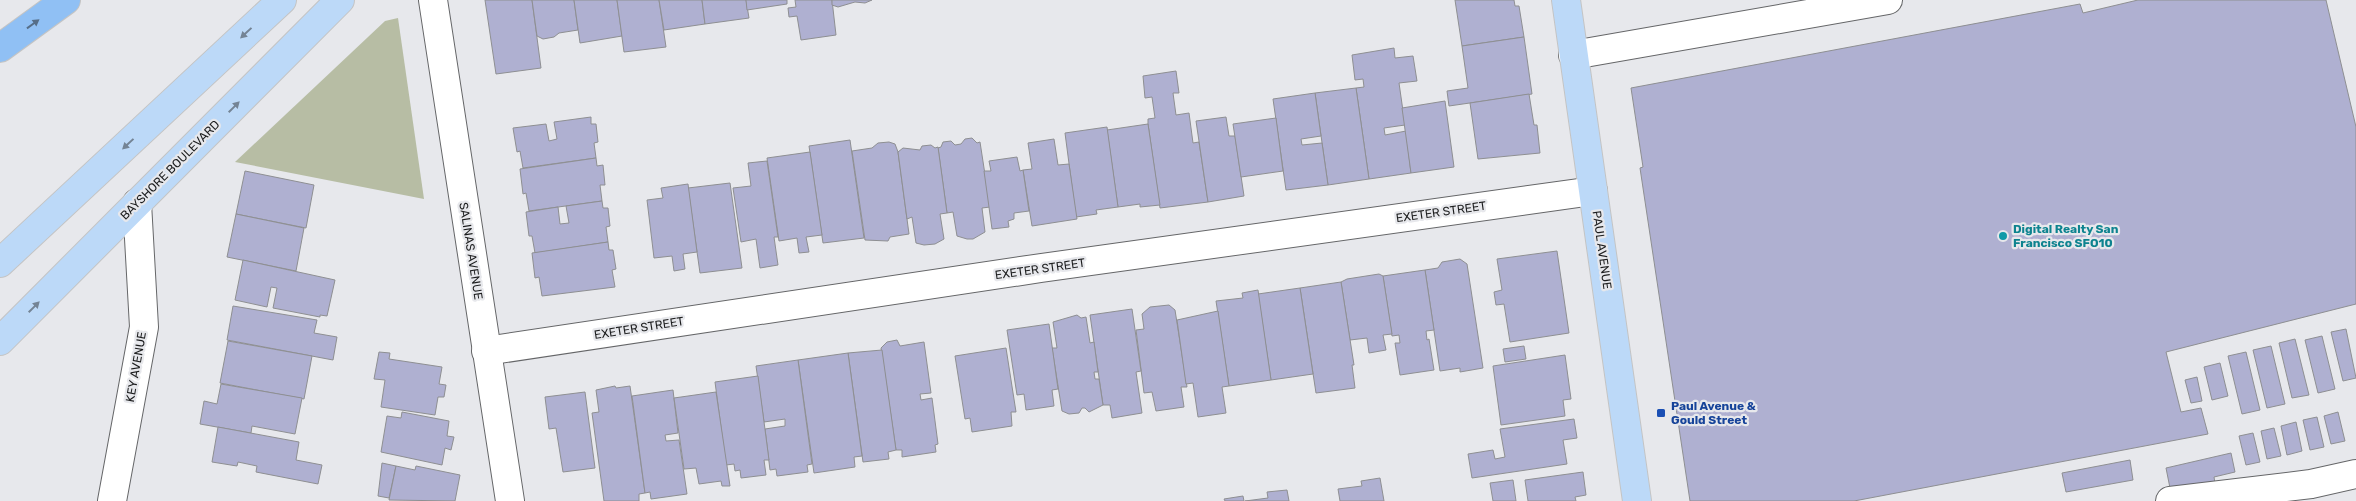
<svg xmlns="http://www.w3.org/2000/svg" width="2356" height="501" viewBox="0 0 2356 501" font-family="Rubik,sans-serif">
	<rect width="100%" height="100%" fill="#e7e8ec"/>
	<!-- green -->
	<polygon fill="#b7bda4" points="398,18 424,199 235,162 385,21"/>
	<!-- building -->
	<g fill="#afb0d1" stroke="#8e8f92">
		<polygon points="485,0 532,0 541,68 496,74"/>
		<polygon points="532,0 574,0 578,30 559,33 554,37 543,39 537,36"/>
		<polygon points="574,0 617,0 622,36 580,43"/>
		<polygon points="617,0 659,0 666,47 624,52"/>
		<polygon points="659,0 702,0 705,24 664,30"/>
		<polygon points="702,0 746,0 749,18 705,24"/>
		<polygon points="746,0 787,0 787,4 747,10"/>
		<polygon points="795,0 832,0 836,35 801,40 797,16 789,17 788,8 796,7"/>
		<polygon points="832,0 872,0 865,3 855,2 838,7 832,5"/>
		<polygon points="1455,0 1514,0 1515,6 1519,6 1524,37 1462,46"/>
		<polygon points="2138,0 2326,0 2356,127 2356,304 2166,352 2181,412 2201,408 2208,434 1854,501 1690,501 1640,168 1643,167 1631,88 2080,4 2083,13"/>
		<polygon points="1524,37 1532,94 1449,106 1447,91 1468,88 1462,46"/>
		<polygon points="1394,48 1395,58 1413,56 1417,81 1399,83 1405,125 1384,128 1385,135 1406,131 1411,173 1369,179 1356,88 1364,87 1363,79 1355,80 1352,55"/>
		<polygon points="1176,71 1179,93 1173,93 1176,115 1189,113 1193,143 1199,142 1208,202 1160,208 1148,124 1148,119 1155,118 1152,97 1145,98 1143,76"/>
		<polygon points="1356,88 1369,179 1328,185 1315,93"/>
		<polygon points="1315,93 1321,136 1301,139 1302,145 1322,143 1328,185 1286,190 1273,99"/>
		<polygon points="1529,94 1534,125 1537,125 1540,153 1478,159 1470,103"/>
		<polygon points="1445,101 1454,167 1411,173 1402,108"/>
		<polygon points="591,117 591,124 596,124 598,142 594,143 596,158 523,168 520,151 517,152 513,128 546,124 549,141 557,139 554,122"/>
		<polygon points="1226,117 1229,136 1235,136 1244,196 1208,202 1196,121"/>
		<polygon points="1276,118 1283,171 1241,177 1233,124"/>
		<polygon points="1148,124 1160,205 1140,207 1140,204 1118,207 1107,130"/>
		<polygon points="1107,127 1118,207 1096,210 1097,214 1076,217 1065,133"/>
		<polygon points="972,138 977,143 980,142 990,207 982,208 985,232 973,239 967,239 957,236 953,212 947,213 938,148 941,147 943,142 951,141 955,145 961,144 965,139"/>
		<polygon points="1054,139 1058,165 1069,164 1077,219 1032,226 1023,170 1032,169 1028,143"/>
		<polygon points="850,140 864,238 823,243 809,146"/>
		<polygon points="889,142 895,144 898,152 909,234 890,237 888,241 865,240 852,151 872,148 878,143"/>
		<polygon points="931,145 935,148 938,147 947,213 940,214 944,239 935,244 924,245 916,243 912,217 907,219 898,152 903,148 920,150 922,146"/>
		<polygon points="810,152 822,235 806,237 809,252 799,253 797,238 779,241 767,158"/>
		<polygon points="1017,157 1020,171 1023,170 1029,211 1014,213 1014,219 1008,221 1009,227 992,229 984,171 991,171 989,161"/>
		<polygon points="596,158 597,166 603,165 605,185 600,185 602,201 529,211 526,193 523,194 520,169"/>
		<polygon points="767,161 778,237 774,237 778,265 760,268 756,239 741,242 733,188 751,186 748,163"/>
		<polygon points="245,171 314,185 306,228 236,214"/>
		<polygon points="730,183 742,268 700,273 688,188"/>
		<polygon points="688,184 697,252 683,254 685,269 674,271 672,256 654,258 647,200 663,198 661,188"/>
		<polygon points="602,201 603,208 608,208 610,226 606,227 608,242 535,253 532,236 529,236 526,212 558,207 560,224 569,223 566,206"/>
		<polygon points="236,214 304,228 296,271 227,257"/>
		<polygon points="608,242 609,250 613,250 616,269 612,270 615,287 542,296 539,277 535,278 532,253"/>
		<polygon points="1557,251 1569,333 1510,342 1504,304 1496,305 1494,292 1502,290 1497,259"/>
		<polygon points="1460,259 1467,264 1483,368 1460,372 1460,368 1440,371 1425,270 1438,268 1442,262"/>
		<polygon points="243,260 335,280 327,316 320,315 320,317 273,308 277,288 271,287 267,307 235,300"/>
		<polygon points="1425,270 1434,330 1426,331 1427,340 1429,339 1434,370 1400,375 1395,343 1400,343 1399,335 1392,336 1383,276"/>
		<polygon points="1379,274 1383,276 1392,334 1383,335 1386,350 1369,353 1367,338 1350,340 1341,282 1347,279"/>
		<polygon points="1341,282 1354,365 1352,365 1355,388 1316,393 1300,288"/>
		<polygon points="1300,288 1313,374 1271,380 1258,294"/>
		<polygon points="1258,290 1271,380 1229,386 1216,301 1243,298 1242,293"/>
		<polygon points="1169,305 1175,310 1187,387 1181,387 1184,407 1156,411 1152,392 1144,393 1136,330 1144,329 1142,314 1150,307"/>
		<polygon points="233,306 317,320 314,333 337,337 333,360 227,340"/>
		<polygon points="1132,309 1141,371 1136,372 1142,413 1112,418 1110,405 1103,405 1090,315"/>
		<polygon points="1218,311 1229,386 1222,387 1226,413 1198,417 1193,383 1186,384 1177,320"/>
		<polygon points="1077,315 1081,318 1086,317 1090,343 1094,342 1098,372 1094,372 1095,379 1099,379 1103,405 1089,412 1085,408 1082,408 1079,413 1069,414 1062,411 1052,348 1057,348 1053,322"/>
		<polygon points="1049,324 1058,389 1052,390 1054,406 1026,410 1024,394 1017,395 1007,330"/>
		<polygon points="2346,329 2356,378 2343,381 2331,332"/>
		<polygon points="2322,336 2335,389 2318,393 2305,340"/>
		<polygon points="2295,339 2309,395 2292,398 2279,343"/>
		<polygon points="897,340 900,346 924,342 931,393 920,394 921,400 932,398 938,444 935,445 936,452 902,457 902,450 896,450 881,348 887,342"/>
		<polygon points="228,341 312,356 304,399 220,383"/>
		<polygon points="1524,346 1526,359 1505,362 1503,349"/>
		<polygon points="2271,346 2285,404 2267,408 2253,350"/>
		<polygon points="1006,348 1016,412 1011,412 1012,426 972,432 970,418 965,419 955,356"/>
		<polygon points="882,350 896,450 888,452 889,459 863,462 848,353"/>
		<polygon points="379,352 390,353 389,359 442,367 439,384 446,385 444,397 438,397 435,415 381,407 385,380 374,379"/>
		<polygon points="2246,352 2260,410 2242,414 2228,356"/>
		<polygon points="848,353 862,456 854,457 855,467 814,473 798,360"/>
		<polygon points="1565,355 1571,399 1563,400 1565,416 1501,425 1493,366"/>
		<polygon points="798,360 812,464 807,465 808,472 777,476 776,469 770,470 765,429 785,426 785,419 764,422 756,366"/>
		<polygon points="2220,363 2228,396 2212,400 2204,367"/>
		<polygon points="758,376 769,460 764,460 766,475 741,478 740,470 735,471 734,464 726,465 715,382"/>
		<polygon points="2197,377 2202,401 2191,403 2185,380"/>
		<polygon points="221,384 302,398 295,434 252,426 251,433 200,424 204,401 217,404"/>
		<polygon points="615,386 616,388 630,386 645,493 639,494 639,501 604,501 592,413 599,412 596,390"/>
		<polygon points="673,390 678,433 665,435 666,441 679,440 687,494 651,499 650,492 645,493 632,396"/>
		<polygon points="585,392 595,468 563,472 556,428 549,429 545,397"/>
		<polygon points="716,392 730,486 722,486 721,481 699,484 696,468 684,469 674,398"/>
		<polygon points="402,412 449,421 447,436 454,437 451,450 445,448 442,465 381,452 387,416 401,418"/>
		<polygon points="2338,412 2345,441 2331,444 2324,416"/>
		<polygon points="2317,417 2324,447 2310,450 2303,420"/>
		<polygon points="1574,419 1577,438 1563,440 1567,464 1472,478 1468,454 1493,450 1495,459 1505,457 1500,429"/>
		<polygon points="2296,422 2302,451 2287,455 2281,426"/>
		<polygon points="218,427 299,442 296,460 322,465 318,484 256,472 257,466 238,462 237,466 212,462"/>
		<polygon points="2274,428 2281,456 2267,459 2261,431"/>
		<polygon points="2253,433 2260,462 2246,465 2239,436"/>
		<polygon points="2231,453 2235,472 2214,477 2215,483 2178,492 2177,486 2170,488 2166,468"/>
		<polygon points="2130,460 2133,480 2066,492 2062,473"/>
		<polygon points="382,463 396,466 389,498 378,496"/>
		<polygon points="396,466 415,470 416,466 460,475 455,501 389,500"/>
		<polygon points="1583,472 1586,495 1575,497 1576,501 1528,501 1525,480"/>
		<polygon points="1380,478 1384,501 1340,501 1338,489 1362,486 1361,481"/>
		<polygon points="1513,480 1516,501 1493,501 1490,483"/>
		<polygon points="1287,490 1289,501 1245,501 1268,498 1267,492"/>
		<polygon points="1243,496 1244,501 1225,501 1224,499"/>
	</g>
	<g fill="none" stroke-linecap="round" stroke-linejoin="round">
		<!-- minor casing -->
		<g stroke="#656668" stroke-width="30">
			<g id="minor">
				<polyline points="433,0 510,501"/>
				<polyline points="1573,55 1888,0"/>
				<polyline points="486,351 1041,268 1593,191"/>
				<polyline points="112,501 144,327 137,203"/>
				<polyline points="2170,501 2311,484 2356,474"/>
			</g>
		</g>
		<!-- major casing -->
		<g stroke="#c4c4c4" stroke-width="30">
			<g id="major">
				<polyline points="1566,0 1637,501"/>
				<polyline points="0,263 282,0"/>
				<polyline points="0,341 340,0"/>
			</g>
		</g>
		<!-- highway casing -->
		<g stroke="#c4c4c4" stroke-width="30">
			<polyline id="highway" points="0,48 66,0"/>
		</g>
		<!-- minor -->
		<use href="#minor" stroke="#fff" stroke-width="28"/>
		<!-- major -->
		<use href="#major" stroke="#bcd9f8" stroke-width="28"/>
		<!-- highway -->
		<use href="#highway" stroke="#90c0f4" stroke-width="28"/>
	</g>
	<!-- one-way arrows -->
	<defs><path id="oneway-solid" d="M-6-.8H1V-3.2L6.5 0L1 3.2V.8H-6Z" transform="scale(1.25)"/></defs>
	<use fill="#566e88" href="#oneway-solid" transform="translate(33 24) rotate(-36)"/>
	<g fill="#748495">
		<use href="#oneway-solid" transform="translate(246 33) rotate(137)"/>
		<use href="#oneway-solid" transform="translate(234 107) rotate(-45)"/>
		<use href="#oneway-solid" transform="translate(128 144) rotate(137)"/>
		<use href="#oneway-solid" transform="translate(34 307) rotate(-45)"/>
	</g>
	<!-- markers -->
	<circle fill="#0f9aa8" stroke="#e7e8ec" stroke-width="2" cx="2003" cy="236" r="5"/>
	<rect fill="#1a4fb4" stroke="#e7e8ec" stroke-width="2" x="1656" y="408" width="10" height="10" rx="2.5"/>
	<g text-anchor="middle" stroke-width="4.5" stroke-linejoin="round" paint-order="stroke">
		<!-- street labels -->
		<g font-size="12" fill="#1b1c1d" stroke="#e7e8ec">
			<text transform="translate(170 170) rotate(-45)" y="4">BAYSHORE BOULEVARD</text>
			<text transform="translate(1441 212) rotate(-8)" y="4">EXETER STREET</text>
			<text transform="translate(1602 250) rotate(82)" y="4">PAUL AVENUE</text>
			<text transform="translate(471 251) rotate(81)" y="4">SALINAS AVENUE</text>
			<text transform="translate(1040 269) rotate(-8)" y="4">EXETER STREET</text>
			<text transform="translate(639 328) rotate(-9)" y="4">EXETER STREET</text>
			<text transform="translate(136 367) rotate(-80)" y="4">KEY AVENUE</text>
		</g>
		<!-- culture labels -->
		<g font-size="12" font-weight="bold" fill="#0d838f" stroke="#e7e8ec" text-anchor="start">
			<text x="2013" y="233">Digital Realty San<tspan x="2013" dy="14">Francisco SFO10</tspan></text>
		</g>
		<!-- transit labels -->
		<g font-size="12" font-weight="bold" fill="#164399" stroke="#e7e8ec" text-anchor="start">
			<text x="1671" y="410">Paul Avenue &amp;<tspan x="1671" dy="14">Gould Street</tspan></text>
		</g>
	</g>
</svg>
